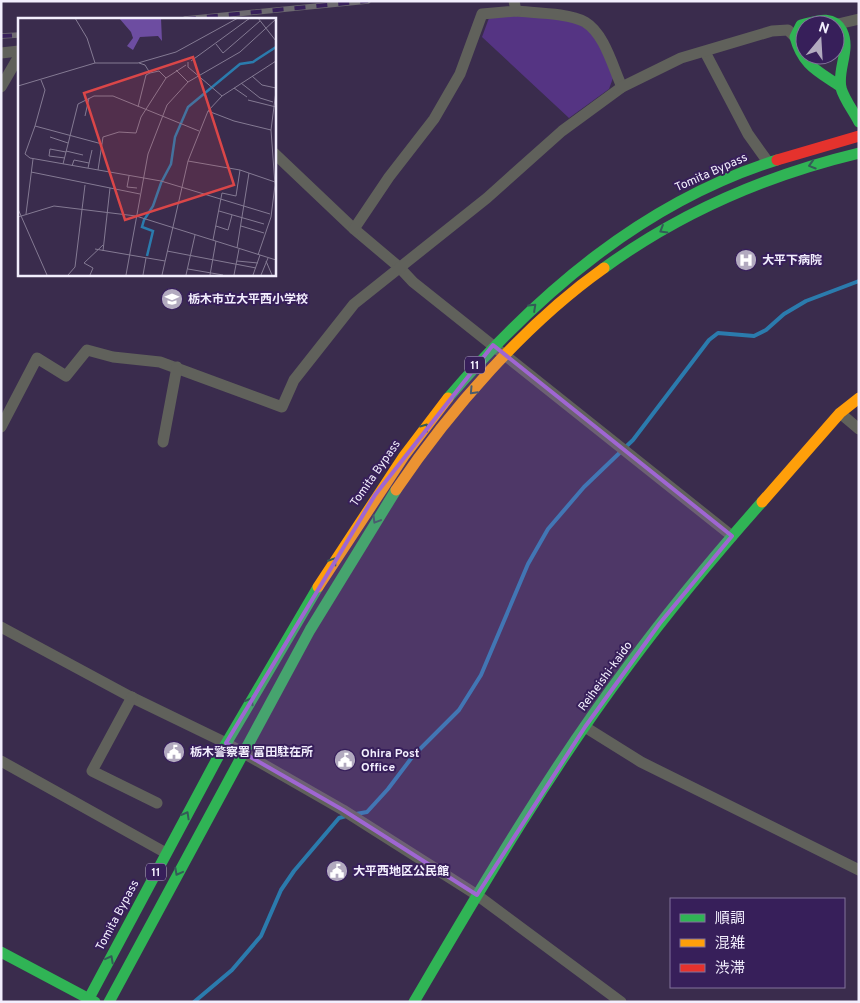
<svg xmlns="http://www.w3.org/2000/svg" width="860" height="1003" viewBox="0 0 860 1003" font-family="Overpass,'Noto Sans JP',sans-serif">
	<rect width="100%" height="100%" fill="#3a2c4d"/>
	<!-- green -->
	<path fill="#553483" d="M 517,15 C 543,18 580,14 596,39 C 603,50 608,65 613,78 L 609,89 L 569,118 L 482,37 L 489,18 Z"/>
	<g fill="none" stroke-linecap="round" stroke-linejoin="round">
		<!-- stream -->
		<g stroke="#2b7bad" stroke-width="4">
			<polyline points="356,814 367,812 388,789 413,756 459,710 481,675 528,564 548,529 584,487 633,440 709,340 718,333 754,336 766,330 784,314 806,301 859,281"/>
			<polyline points="194,1002 232,970 261,936 281,890 294,871 339,818 346,816"/>
		</g>
		<!-- street -->
		<g stroke="#60615b" stroke-width="11">
			<path d="M 516,11 C 535,13 569,13 585,22 C 605,34 613,68 622,87"/>
			<polyline points="838,24 859,19"/>
			<polyline points="705,52 748,134 768,162"/>
			<polyline points="1,53 19,51"/>
			<polyline points="1,87 19,56"/>
			<polyline points="274,153 354,229 399,267 413,282 732,536"/>
			<polyline points="354,229 389,177 434,119 460,74 482,14 516,11 514,1"/>
			<polyline points="840,413 859,429"/>
			<polyline points="1,427 37,358 66,376 87,350 113,357 160,362 282,407 294,380 354,304 487,198 562,131 622,87 681,58 772,31 788,30 795,37"/>
			<polyline points="163,442 177,367"/>
			<polyline points="1,627 129,696 226,743 343,810 477,895 621,1002"/>
			<polyline points="132,697 92,771 157,803"/>
			<polyline points="585,727 641,762 859,870"/>
			<polyline points="1,761 166,853"/>
		</g>
		<!-- fast -->
		<g stroke="#30b455" stroke-width="11">
			<path d="M 841,87 C 818,71 803,66 795,37 L 801,25 C 816,21 833,14 842,31 C 851,50 837,69 841,88 C 844,99 854,112 859,122"/>
			<path d="M 604,268 C 681,212 767,175 859,153"/>
			<path d="M 448,398 C 538,293 644,202 777,160"/>
			<polyline points="1,952 95,1002"/>
			<polyline points="87,1002 217,759 318,587"/>
			<polyline points="109,1002 310,630 396,490"/>
			<path d="M 414,1002 C 481,888 548,773 628,666 C 670,609 715,555 762,502"/>
		</g>
		<!-- slow -->
		<g stroke="#ff9f0a" stroke-width="11">
			<path d="M 396,490 C 450,410 525,324 604,268"/>
			<polyline points="762,502 840,413 859,398"/>
			<polyline points="318,587 404,456 448,398"/>
		</g>
		<!-- jam -->
		<polyline stroke="#e5322d" stroke-width="11" points="777,160 859,136"/>
		<!-- rail casing -->
		<g stroke="#6d6a70" stroke-width="5.5">
			<g id="rail">
				<polyline points="185,19 368,1"/>
				<polyline points="1,36 19,35"/>
			</g>
		</g>
		<!-- rail -->
		<use href="#rail" stroke="#371f5a" stroke-width="4" stroke-dasharray="11" stroke-linecap="butt"/>
	</g>
	<!-- one-way arrows -->
	<defs><path id="oneway-chevron" d="M-2-3.5L2.5 0L-2 3.5" fill="none" stroke-width="1.6" stroke-linecap="round" stroke-linejoin="round" transform="scale(1.25)"/></defs>
	<g stroke="#345b58">
		<use href="#oneway-chevron" transform="translate(812 165) rotate(163)"/>
		<use href="#oneway-chevron" transform="translate(663 230) rotate(149)"/>
		<use href="#oneway-chevron" transform="translate(533 307) rotate(-43)"/>
		<use href="#oneway-chevron" transform="translate(473 391) rotate(133)"/>
		<use href="#oneway-chevron" transform="translate(425 427) rotate(-54)"/>
		<use href="#oneway-chevron" transform="translate(376 520) rotate(121)"/>
		<use href="#oneway-chevron" transform="translate(333 561) rotate(-58)"/>
		<use href="#oneway-chevron" transform="translate(250 701) rotate(-61)"/>
		<use href="#oneway-chevron" transform="translate(186 815) rotate(-61)"/>
		<use href="#oneway-chevron" transform="translate(178 872) rotate(118)"/>
		<use href="#oneway-chevron" transform="translate(110 959) rotate(-62)"/>
	</g>
	<!-- marked area -->
	<path fill="#9f66d2" fill-opacity="0.2" stroke="#9f66d2" stroke-width="4" stroke-linejoin="round" d="M 493,345 L 732,536 L 660,623 L 585,727 L 477,895 L 343,810 L 226,743 L 375,495 Z"/>
	<!-- icons -->
	<defs>
		<g id="hospital-disc" transform="scale(1.125)"><circle r="9.5" fill="#b2aabf" stroke="#371f5a"/><path d="M-5-5h3v3.5h4V-5h3V5h-3V1.5h-4V5h-3Z" fill="#fff"/></g>
		<g id="school-disc" transform="scale(1.125)"><circle r="9.5" fill="#b2aabf" stroke="#371f5a"/><path d="M0-5L7-2L0 1L-7-2ZM-4 1L0 2.5L4 1V4Q0 6-4 4Z" fill="#fff"/></g>
		<g id="civic-disc" transform="scale(1.125)"><circle r="9.5" fill="#b2aabf" stroke="#371f5a"/><path d="M-.6-6.5H3V-4.5H.6V-3L4-1V1h2V6H-6V1h2V-1L-.6-3ZM-1.2 2.5V6h2.4V2.5Z" fill="#fff"/></g>
	</defs>
	<g fill-rule="evenodd">
		<use href="#hospital-disc" x="746" y="260"/>
		<use href="#school-disc" x="172" y="299"/>
		<use href="#civic-disc" x="174" y="752"/>
		<use href="#civic-disc" x="345" y="760"/>
		<use href="#civic-disc" x="337" y="871"/>
	</g>
	<g text-anchor="middle" stroke-width="4" stroke-linejoin="round" paint-order="stroke">
		<!-- shield labels -->
		<g fill="#371f5a" stroke="#bab0cc" stroke-width="1">
			<rect x="465" y="356.5" width="20" height="17" rx="4"/>
			<rect x="146" y="863.5" width="20" height="17" rx="4"/>
		</g>
		<g font-size="11" font-weight="bold" fill="#f2eefd">
			<text x="475" y="369">11</text>
			<text x="156" y="876">11</text>
		</g>
		<!-- street labels -->
		<g font-size="12" fill="#f2eefd" stroke="#371f5a">
			<text transform="translate(711 172) rotate(-24)" y="4">Tomita Bypass</text>
			<text transform="translate(375 473) rotate(-55)" y="4">Tomita Bypass</text>
			<text transform="translate(605 676) rotate(-54)" y="4">Reiheishi-kaido</text>
			<text transform="translate(117 915) rotate(-62)" y="4">Tomita Bypass</text>
		</g>
		<!-- poi labels -->
		<g font-size="12" font-weight="bold" fill="#f2eefd" stroke="#371f5a" text-anchor="start">
			<text x="762" y="264">大平下病院</text>
			<text x="188" y="303">栃木市立大平西小学校</text>
			<text x="190" y="756">栃木警察署 富田駐在所</text>
			<text x="361" y="757">Ohira Post<tspan x="361" dy="14">Office</tspan></text>
			<text x="353" y="875">大平西地区公民館</text>
		</g>
	</g>
	<!-- overview -->
	<g transform="translate(18 18)">
		<rect width="258" height="258" fill="#3a2c4d"/>
		<path d="M 101,0 L 143,0 L 144,23 L 140,18 L 122,19 L 115,32 L 109,28 L 115,20 L 113,14 Z" fill="#6d4da1"/>
		<path fill="none" stroke="#2b7bad" stroke-width="2.5" d="M 129,238 L 135,213 L 124,209 L 126,202 L 135,188 L 143,165 L 153,146 L 157,119 L 170,89 L 222,46 L 235,44 L 258,29"/>
		<path fill="none" stroke="#847a93" stroke-width="1" d="M 57,0 L 69,20 L 77,45M 240,0 L 258,23M 198,26 L 205,35 L 242,3M 173,43 L 232,0M 170,44 L 170,49 L 204,78M 158,52 L 170,64M 132,55 L 141,53 L 148,60M 234,58 L 244,67 L 258,70M 23,62 L 27,72 L 17,108 L 84,126M 223,65 L 242,80 L 255,84M 0,68 L 77,45 L 120,45 L 158,34 L 220,0M 216,70 L 229,79M 230,82 L 258,89M 120,89 L 128,57 L 132,55 L 127,47 L 121,45M 190,93 L 216,103 L 253,112M 67,98 L 71,80M 17,108 L 7,136 L 12,140 L 143,163 L 252,196M 32,119 L 50,125M 48,133 L 65,137M 47,140 L 31,138 L 32,131 L 48,134M 170,143 L 222,152 L 257,164M 45,146 L 60,86 L 76,78 L 95,78 L 181,113M 54,148 L 56,142 L 71,145M 70,150 L 74,132M 80,152 L 85,119 L 101,114 L 118,115 L 123,99 L 148,60 L 168,47M 13,154 L 122,176M 111,158 L 109,169 L 119,170M 0,191 L 29,257M 201,193 L 246,206M 8,196 L 15,141M 118,198 L 258,242M 0,199 L 36,188 L 118,198M 198,208 L 210,212 L 214,197M 223,208 L 246,215M 195,222 L 204,175 L 218,178 L 222,152M 219,230 L 231,155M 77,231 L 147,243M 85,233 L 92,170M 149,233 L 238,250M 240,237 L 253,199 L 257,167 L 253,112 L 258,73M 219,243 L 240,245M 248,243 L 254,257M 170,251 L 205,257M 50,257 L 57,249 L 67,167M 72,257 L 75,250 L 66,245 L 85,227M 108,257 L 130,136 L 149,87 L 170,64 L 222,34 L 258,1M 125,257 L 128,240M 144,257 L 170,143 L 190,93 L 204,78 L 258,43M 168,257 L 177,217M 192,257 L 198,223M 216,257 L 221,231M 235,257 L 242,237M 243,257 L 250,240"/>
		<path fill="#da4648" fill-opacity="0.15" stroke="#da4648" stroke-width="2.5" d="M 175,39 L 216,167 L 107,202 L 66,75 Z"/>
		<rect width="258" height="258" fill="none" stroke="#f2eefd" stroke-width="2.5"/>
	</g>
	<!-- border -->
	<rect width="860" height="1003" fill="none" stroke="#f2eefd" stroke-width="5"/>
	<!-- legend -->
	<rect x="670" y="898" width="175" height="90" fill="#371f5a" stroke="#82729b"/>
	<rect x="680" y="914" width="25" height="8" fill="#30b455" stroke="#82729b"/>
	<text x="715" y="923" font-size="15" fill="#f2eefd">順調</text>
	<rect x="680" y="939" width="25" height="8" fill="#ff9f0a" stroke="#82729b"/>
	<text x="715" y="948" font-size="15" fill="#f2eefd">混雑</text>
	<rect x="680" y="964" width="25" height="8" fill="#e5322d" stroke="#82729b"/>
	<text x="715" y="973" font-size="15" fill="#f2eefd">渋滞</text>
	<!-- north arrow -->
	<g transform="translate(820 40) rotate(18)"><circle r="24" fill="#371f5a" stroke="#82729b"/>
	<path d="M0-4L9 19L0 12L-9 19Z" fill="#b2aabf"/>
	<text y="-8" font-size="14" font-weight="bold" text-anchor="middle" fill="#f2eefd">N</text>
	</g>
</svg>
